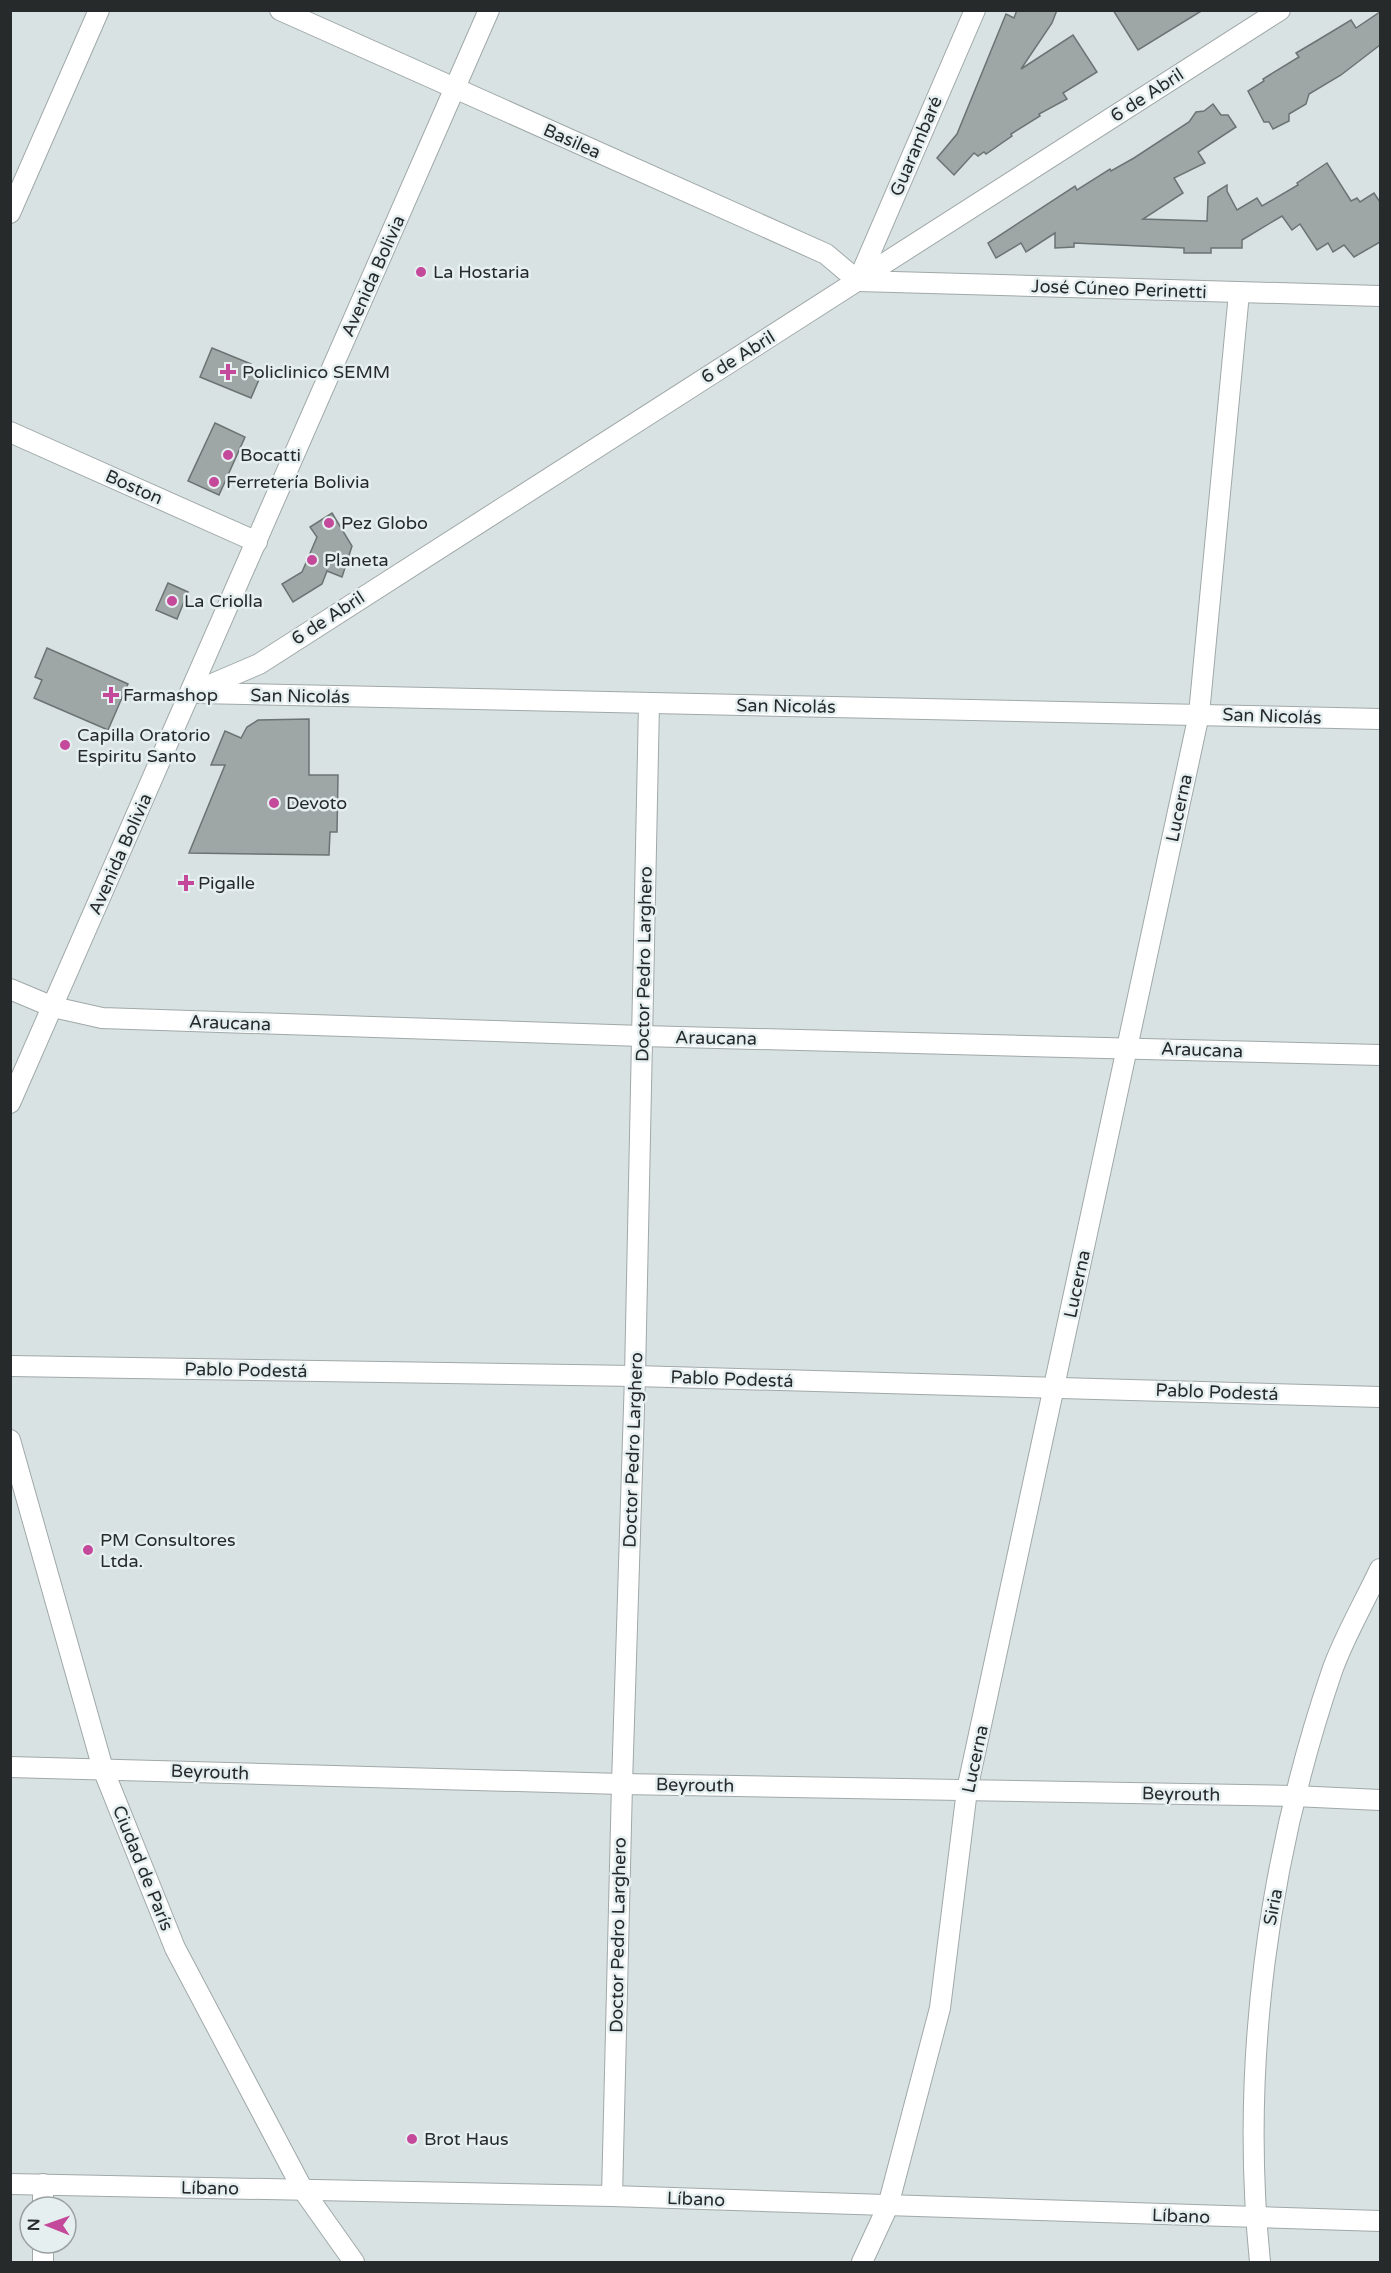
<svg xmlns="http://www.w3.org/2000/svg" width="1391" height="2273" viewBox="0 0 1391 2273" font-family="'Varela Round',sans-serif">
	<rect width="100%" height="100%" fill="#d9e2e2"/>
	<!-- building -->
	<g fill="#9ea7a6" stroke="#6b7373" stroke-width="1.5">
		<polygon points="1017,10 1057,10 1052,23 1021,69 1073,35 1097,72 1063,93 1067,99 1039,114 1040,116 1011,134 1012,136 986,154 984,152 978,156 974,153 954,175 937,158 957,134 1006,14 1014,18"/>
		<polygon points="1113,10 1203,10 1138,50"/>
		<polygon points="1380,12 1380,45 1341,75 1309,94 1306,104 1289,114 1289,121 1273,129 1269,122 1264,122 1248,91 1264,81 1263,79 1299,57 1296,53 1318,40 1351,20 1356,28"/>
		<polygon points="1213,104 1221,115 1228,115 1236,127 1198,152 1205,163 1174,178 1183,193 1143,219 1207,221 1208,197 1227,185 1227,191 1237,210 1257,198 1262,206 1298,185 1297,183 1327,163 1351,201 1357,198 1360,202 1374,193 1380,202 1380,242 1354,257 1344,245 1333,252 1328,243 1317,250 1300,224 1292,230 1282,216 1242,240 1242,248 1211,248 1211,253 1184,253 1184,248 1074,243 1074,247 1055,248 1055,233 1026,252 1021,243 996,258 988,243 1075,186 1077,190 1110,169 1111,171 1134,158 1189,122 1196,112 1204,111"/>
		<polygon points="212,348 251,364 248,370 261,375 251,398 200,377"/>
		<polygon points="215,423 245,437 219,495 188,481"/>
		<polygon points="332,513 352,546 342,577 327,571 322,584 293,602 282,584 302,572 317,537 310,527"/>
		<polygon points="168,583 188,592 177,619 156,610"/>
		<polygon points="47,648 128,684 108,730 34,698 42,680 35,677"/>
		<polygon points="309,719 309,775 338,775 337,832 330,832 329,855 189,853 225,765 211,765 225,731 241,738 247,727 258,720"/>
	</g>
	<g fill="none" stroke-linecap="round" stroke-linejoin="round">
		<!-- minor casing -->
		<g stroke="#a0a8a8" stroke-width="22">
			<g id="minor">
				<polyline points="280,10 826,254 858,281"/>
				<polyline points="10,213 99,10"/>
				<polyline points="858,281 1380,296"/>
				<polyline points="858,281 975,10"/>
				<polyline points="10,432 257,542"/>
				<polyline points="191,693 259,664 1280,10"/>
				<polyline points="198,693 1380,719"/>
				<polyline points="10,989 53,1007 102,1018 642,1036 1380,1055"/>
				<polyline points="10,1103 489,10"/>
				<polyline points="10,1366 635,1376 1380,1397"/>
				<polyline points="10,1440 103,1769 175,1948 303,2190 354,2262"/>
				<polyline points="10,1767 622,1784 1294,1796 1380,1800"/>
				<polyline points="10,2184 612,2196 1380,2221"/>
				<polyline points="612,2196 622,1784 635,1376 649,703"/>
				<polyline points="43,2207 43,2184"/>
				<polyline points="43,2262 43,2243"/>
				<polyline points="862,2262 888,2206 940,2008 967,1790 1199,714 1239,293"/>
				<path d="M 1260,2262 C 1240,2065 1268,1859 1332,1671 C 1343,1639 1365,1601 1380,1569"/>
			</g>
		</g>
		<!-- minor -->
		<use href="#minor" stroke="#fff" stroke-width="20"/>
	</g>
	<!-- markers -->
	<g fill="#c4499a" stroke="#e6efef" stroke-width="2">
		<circle cx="421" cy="272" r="6"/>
		<path d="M225 363h6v6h6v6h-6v6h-6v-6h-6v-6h6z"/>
		<circle cx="228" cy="455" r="6"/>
		<circle cx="214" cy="482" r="6"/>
		<circle cx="329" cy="523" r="6"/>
		<circle cx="312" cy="560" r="6"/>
		<circle cx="172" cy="601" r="6"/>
		<path d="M108 686h6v6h6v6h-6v6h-6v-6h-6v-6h6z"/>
		<circle cx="65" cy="745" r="6"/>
		<circle cx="274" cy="803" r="6"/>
		<path d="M183 874h6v6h6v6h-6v6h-6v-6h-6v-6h6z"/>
		<circle cx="88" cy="1550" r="6"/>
		<circle cx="412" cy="2139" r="6"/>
	</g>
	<g text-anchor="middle" stroke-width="5" stroke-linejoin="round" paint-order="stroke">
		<!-- street labels -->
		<g font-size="18" fill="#272a2a" stroke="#e6efef">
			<text transform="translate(1147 95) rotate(-33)" y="6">6 de Abril</text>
			<text transform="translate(572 141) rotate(24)" y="6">Basilea</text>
			<text transform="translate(916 146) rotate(-67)" y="6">Guarambaré</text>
			<text transform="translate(373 276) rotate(-66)" y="6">Avenida Bolivia</text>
			<text transform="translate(1119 289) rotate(2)" y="6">José Cúneo Perinetti</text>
			<text transform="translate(738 357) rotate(-32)" y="6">6 de Abril</text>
			<text transform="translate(134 487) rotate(24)" y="6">Boston</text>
			<text transform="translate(328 618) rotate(-33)" y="6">6 de Abril</text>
			<text transform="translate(300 696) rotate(1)" y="6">San Nicolás</text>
			<text transform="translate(786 706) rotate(1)" y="6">San Nicolás</text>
			<text transform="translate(1272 716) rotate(2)" y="6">San Nicolás</text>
			<text transform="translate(1179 808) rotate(-78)" y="6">Lucerna</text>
			<text transform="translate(120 854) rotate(-66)" y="6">Avenida Bolivia</text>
			<text transform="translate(644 964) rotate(-89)" y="6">Doctor Pedro Larghero</text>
			<text transform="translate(230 1023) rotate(2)" y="6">Araucana</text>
			<text transform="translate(716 1038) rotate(1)" y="6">Araucana</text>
			<text transform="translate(1202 1050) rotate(2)" y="6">Araucana</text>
			<text transform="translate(1077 1284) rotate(-78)" y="6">Lucerna</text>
			<text transform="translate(246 1370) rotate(1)" y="6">Pablo Podestá</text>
			<text transform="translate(732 1379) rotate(2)" y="6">Pablo Podestá</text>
			<text transform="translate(1217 1392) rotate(2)" y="6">Pablo Podestá</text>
			<text transform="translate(633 1450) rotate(-88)" y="6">Doctor Pedro Larghero</text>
			<text transform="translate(975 1759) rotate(-78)" y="6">Lucerna</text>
			<text transform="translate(210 1772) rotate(2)" y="6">Beyrouth</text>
			<text transform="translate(695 1785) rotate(1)" y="6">Beyrouth</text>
			<text transform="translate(1181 1794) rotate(1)" y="6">Beyrouth</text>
			<text transform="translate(143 1868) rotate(68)" y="6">Ciudad de París</text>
			<text transform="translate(1273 1907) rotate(-79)" y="6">Siria</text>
			<text transform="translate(618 1935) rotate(-89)" y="6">Doctor Pedro Larghero</text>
			<text transform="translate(210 2188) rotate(1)" y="6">Líbano</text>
			<text transform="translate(696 2199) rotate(2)" y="6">Líbano</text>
			<text transform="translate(1181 2216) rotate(2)" y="6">Líbano</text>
		</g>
		<!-- poi labels -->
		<g font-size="18" fill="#272a2a" stroke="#e6efef" text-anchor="start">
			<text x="433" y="278">La Hostaria</text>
			<text x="242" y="378">Policlinico SEMM</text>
			<text x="240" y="461">Bocatti</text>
			<text x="226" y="488">Ferretería Bolivia</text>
			<text x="341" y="529">Pez Globo</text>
			<text x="324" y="566">Planeta</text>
			<text x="184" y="607">La Criolla</text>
			<text x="123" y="701">Farmashop</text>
			<text x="77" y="741">Capilla Oratorio<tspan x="77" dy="21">Espiritu Santo</tspan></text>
			<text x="286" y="809">Devoto</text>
			<text x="198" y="889">Pigalle</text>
			<text x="100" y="1546">PM Consultores<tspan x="100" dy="21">Ltda.</tspan></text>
			<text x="424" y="2145">Brot Haus</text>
		</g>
	</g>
	<!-- border -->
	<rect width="1391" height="2273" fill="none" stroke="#272a2a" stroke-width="24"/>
	<!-- north arrow -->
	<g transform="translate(48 2225) rotate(271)"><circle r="28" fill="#e6efef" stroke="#9aa0a0" stroke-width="1.5"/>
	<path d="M0-4.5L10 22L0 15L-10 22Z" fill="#c4499a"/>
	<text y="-9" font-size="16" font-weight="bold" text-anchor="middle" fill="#272a2a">N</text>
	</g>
</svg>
